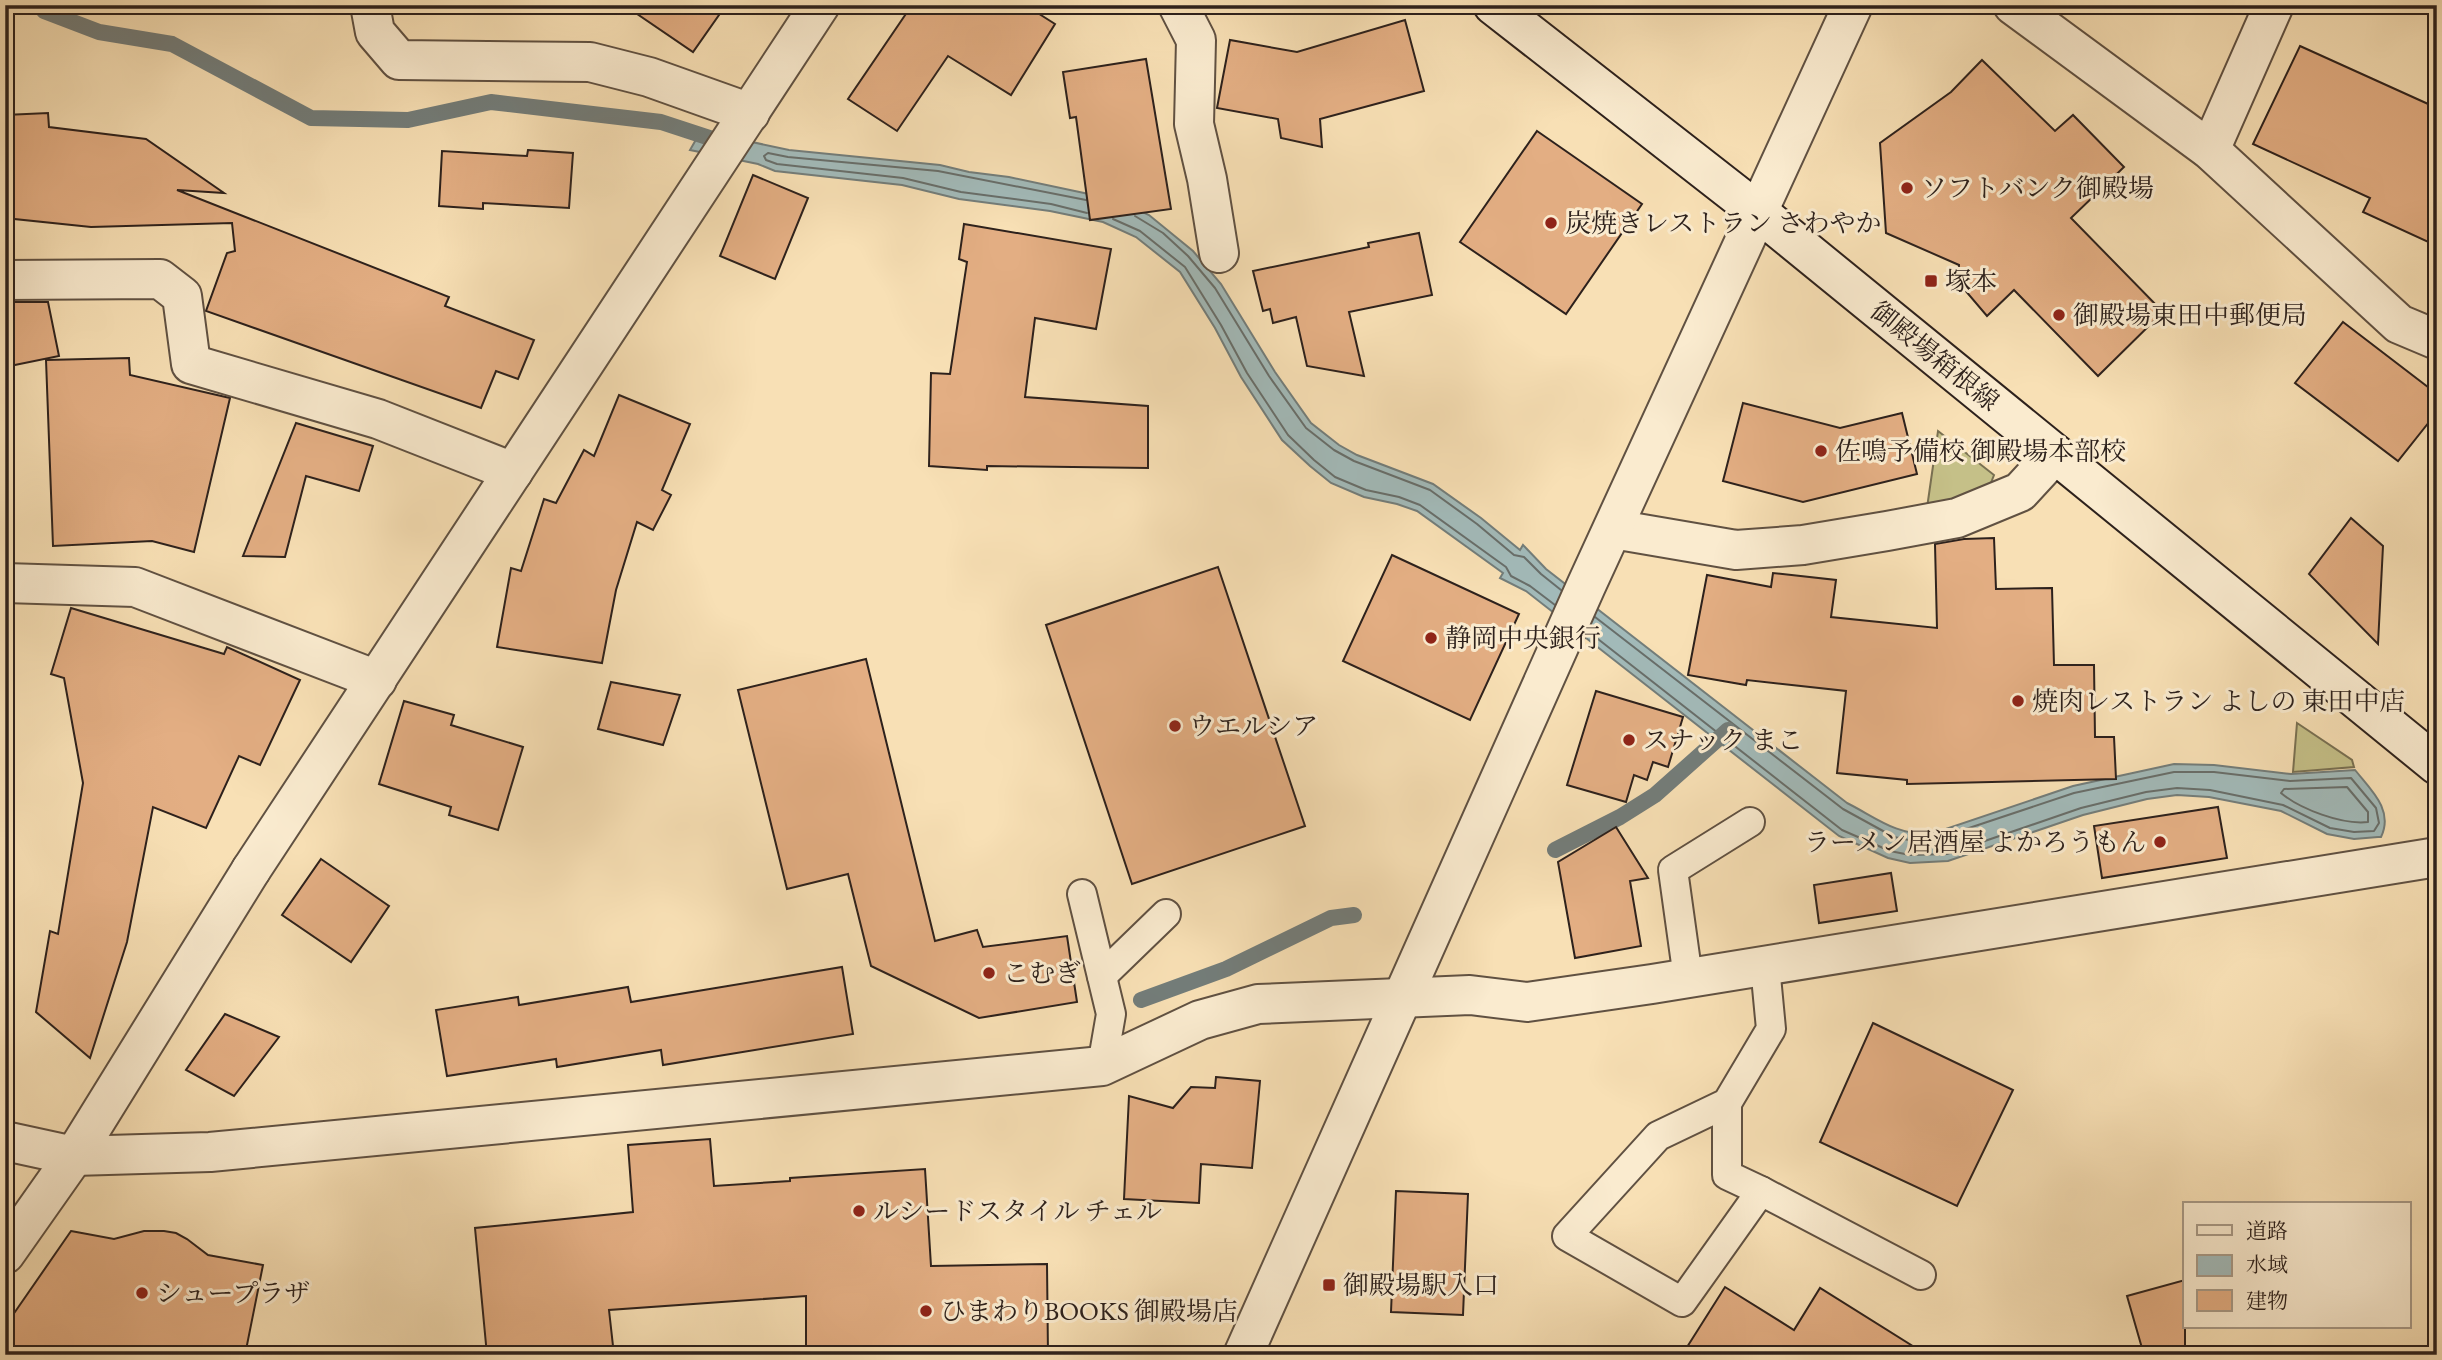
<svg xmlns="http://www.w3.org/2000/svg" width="2442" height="1360" viewBox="0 0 2442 1360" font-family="'EB Garamond','Noto Serif JP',serif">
	<rect width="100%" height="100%" fill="#f8e0b5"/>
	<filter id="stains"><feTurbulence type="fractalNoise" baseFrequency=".00286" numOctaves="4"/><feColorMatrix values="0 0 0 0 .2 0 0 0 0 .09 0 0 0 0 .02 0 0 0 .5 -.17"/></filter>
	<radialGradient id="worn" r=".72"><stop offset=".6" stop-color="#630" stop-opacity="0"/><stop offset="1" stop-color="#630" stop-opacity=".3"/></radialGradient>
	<!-- green -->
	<g fill="#c5c088" stroke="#797052" stroke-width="2">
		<polygon points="1938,431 1994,475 1987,493 1927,508"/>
		<polygon points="2297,723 2352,760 2354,767 2293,772"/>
	</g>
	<!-- water -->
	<path fill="#a2bab9" stroke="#737d7a" stroke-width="2" d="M 701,131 L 789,150 L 940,165 L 969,172 L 1009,177 L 1117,200 L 1149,215 L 1193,251 L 1221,284 L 1275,372 L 1311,423 L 1339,445 L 1357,455 L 1433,484 L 1481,518 L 1520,550 L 1523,545 L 1546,569 L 1847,803 C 1877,818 1895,835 1931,834 L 2073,786 L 2174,764 L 2214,765 L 2291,774 L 2355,770 C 2371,790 2394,810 2381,837 L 2378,837 L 2354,839 L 2327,834 L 2281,811 L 2209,797 L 2177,795 L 2147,799 L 2083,815 L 1948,861 L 1910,863 L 1888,858 L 1839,836 L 1526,591 L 1500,578 L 1503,573 L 1417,511 L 1397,504 L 1364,497 L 1331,483 L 1310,466 L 1282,440 L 1241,377 L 1215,328 L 1180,272 L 1136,237 L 1103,222 L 1050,211 L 959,199 L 902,185 L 775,171 L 758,164 L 690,150 Z"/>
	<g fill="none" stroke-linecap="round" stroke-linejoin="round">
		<!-- shore -->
		<g stroke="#686e6a" stroke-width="2">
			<polyline points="1086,200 938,171 788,157 768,153 764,156 766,160 777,164 903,178 961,192 1051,204 1087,213"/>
			<polyline points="1135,216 1163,233 1188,256 1215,288 1269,376 1306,428 1334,450 1354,461 1430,490 1477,524 1514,555 1524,557 1541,574 1561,590"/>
			<polyline points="1113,219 1140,231 1185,267 1221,325 1247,373 1288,435 1314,460 1335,477 1366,490 1399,497 1420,505 1506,567 1511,576 1530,586 1555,605"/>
			<polyline points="1589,632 1842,830 1890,851 1910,855 1947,854 2081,808 2146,792 2177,788 2210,790 2283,805 2330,828 2354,832 2374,831 2379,823 2376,808 2351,778 2290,781 2214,772 2174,772 2074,793 1933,840 1914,841 1894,837 1843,809 1595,617"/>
			<path d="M 2347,787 L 2368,812 L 2368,822 C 2342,825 2300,809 2281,793 L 2284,789 Z"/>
		</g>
		<!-- stream -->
		<g stroke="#737d7a" stroke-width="16">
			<polyline points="39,5 44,11 99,32 172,44 311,118 408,120 491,102 661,122 719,141"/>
			<polyline points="1555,850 1620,817 1655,795 1728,730"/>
			<polyline points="1141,1000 1226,969 1331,918 1354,915"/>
		</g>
	</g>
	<!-- building -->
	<g fill="#e3ae83" stroke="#2d211c" stroke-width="2">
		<polygon points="624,5 726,5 693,52"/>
		<polygon points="912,5 1025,5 1055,24 1011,95 948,56 897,131 848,99"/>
		<polygon points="1405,20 1424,91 1320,119 1322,147 1281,138 1278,119 1217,108 1230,40 1297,52"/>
		<polygon points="2300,46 2437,108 2437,246 2363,212 2370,198 2253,144"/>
		<polygon points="1146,59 1171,209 1090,220 1076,117 1070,118 1063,72"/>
		<polygon points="1982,60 2055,131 2073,115 2124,167 2071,218 2163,312 2098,376 2014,290 1987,316 1958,282 1959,265 1886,233 1880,143 1951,92"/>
		<polygon points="48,113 49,127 146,139 224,193 177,190 449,297 445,306 534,340 518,379 496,371 481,408 206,311 227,253 235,251 232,223 91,227 5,218 5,115"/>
		<polygon points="1537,131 1642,204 1566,314 1460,242"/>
		<polygon points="528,150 573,153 569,208 483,203 483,209 439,206 442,151 527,156"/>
		<polygon points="753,175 808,198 775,279 720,256"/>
		<polygon points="964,224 1111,249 1096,329 1035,318 1025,397 1148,406 1148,468 987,466 987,470 929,466 931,373 950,374 967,262 959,259"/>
		<polygon points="1419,233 1432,295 1349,312 1364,376 1307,366 1296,317 1273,323 1270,309 1263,311 1253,271 1369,247 1368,243"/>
		<polygon points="5,302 48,302 59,356 5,367"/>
		<polygon points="2343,322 2437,394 2437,412 2398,461 2295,383"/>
		<polygon points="129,358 130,375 230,398 194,552 152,541 53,546 46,360"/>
		<polygon points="619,395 690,424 662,490 671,495 653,530 637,522 616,590 602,663 497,647 511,568 521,571 544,499 556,503 584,450 594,456"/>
		<polygon points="1743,403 1840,428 1902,413 1917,474 1803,502 1723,481"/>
		<polygon points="296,423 373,446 359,491 306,476 285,557 243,556"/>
		<polygon points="2351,518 2383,546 2378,644 2309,574"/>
		<polygon points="1994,538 1996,589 2052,588 2054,665 2094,665 2095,737 2114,737 2116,779 1907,784 1907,780 1837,773 1846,691 1747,680 1746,685 1688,675 1707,575 1771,587 1773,573 1836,580 1831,617 1937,628 1935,544 1964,539"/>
		<polygon points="1392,555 1519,614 1470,720 1343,661"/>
		<polygon points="1218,567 1305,826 1132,884 1046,625"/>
		<polygon points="71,608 224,654 227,647 300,680 260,765 239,756 206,828 153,807 127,942 90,1058 36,1012 50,931 58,934 83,783 64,678 51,674"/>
		<polygon points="866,659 935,941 977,930 983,947 1067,936 1077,1002 979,1018 871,966 848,874 787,889 738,690"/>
		<polygon points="611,682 680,695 663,745 598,729"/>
		<polygon points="1596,691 1683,717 1668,767 1653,762 1647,780 1634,775 1626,802 1567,785"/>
		<polygon points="404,701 454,715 451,725 523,747 498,830 449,815 451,807 379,784"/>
		<polygon points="2218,807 2227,858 2102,878 2094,826"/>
		<polygon points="1616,827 1648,878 1630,881 1641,946 1575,958 1558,862"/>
		<polygon points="321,859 389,906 351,962 282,915"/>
		<polygon points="1891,873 1897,911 1819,923 1814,885"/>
		<polygon points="842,967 853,1034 663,1065 661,1050 557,1067 556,1059 447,1076 436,1010 518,997 519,1005 628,987 631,1002"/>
		<polygon points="225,1014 279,1037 234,1096 186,1070"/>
		<polygon points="1873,1023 2013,1090 1957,1206 1820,1142"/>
		<polygon points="1216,1077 1260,1081 1252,1168 1201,1164 1199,1203 1124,1199 1129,1096 1173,1108 1191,1087 1215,1088"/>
		<polygon points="710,1139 714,1186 790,1181 790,1178 925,1169 931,1266 1047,1264 1048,1355 806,1355 806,1296 609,1310 614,1355 487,1355 475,1228 633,1212 628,1145"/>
		<polygon points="1396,1191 1468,1194 1463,1315 1391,1312"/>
		<polygon points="71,1231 114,1239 144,1231 164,1231 176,1233 187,1239 208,1255 263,1265 245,1355 5,1355 8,1322"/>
		<polygon points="2185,1280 2185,1355 2144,1355 2127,1296"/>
		<polygon points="1725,1287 1794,1330 1820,1288 1927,1355 1682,1355"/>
	</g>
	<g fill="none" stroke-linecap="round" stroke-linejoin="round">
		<!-- service casing -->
		<g stroke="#605142" stroke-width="32">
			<g id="service">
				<polyline points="1082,894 1111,1014 1102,1066"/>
				<polyline points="1102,976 1166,914"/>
				<polyline points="1688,978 1673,870 1750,822"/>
				<polyline points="1727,1103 1727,1175 1761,1191 1682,1302 1567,1236 1658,1136 1727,1103 1771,1029 1765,966"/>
				<polyline points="1761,1191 1921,1275"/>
			</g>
		</g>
		<!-- minor casing -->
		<g stroke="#605142" stroke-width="42">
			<g id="minor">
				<polyline points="370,5 375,32 399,60 590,62 649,77 750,113"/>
				<polyline points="1178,5 1196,40 1194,124 1207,179 1219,253"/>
				<polyline points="2013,5 2210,150 2399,324 2437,340"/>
				<polyline points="2210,150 2274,5"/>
				<polyline points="5,280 160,279 182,296 191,364 378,419 513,472"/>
				<polyline points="1613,529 1736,550 1803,545 1887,531 1957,518 2020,492 2055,454"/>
				<polyline points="5,583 135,587 377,680"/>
				<polyline points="251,870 820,5"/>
				<polyline points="5,1141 74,1156 210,1152 1102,1066 1200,1020 1258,1004 1470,995 1527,1002 1652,984 2437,857"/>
				<polyline points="5,1254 74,1156"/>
			</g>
		</g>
		<!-- tertiary casing -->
		<g stroke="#605142" stroke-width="42">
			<g id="tertiary">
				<polyline points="74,1156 251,870"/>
				<polyline points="1243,1355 1586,586 1853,5"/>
			</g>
		</g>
		<!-- secondary casing -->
		<g stroke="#2d211c" stroke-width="42">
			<polyline id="secondary" points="1493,5 1757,211 2437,765"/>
		</g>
		<!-- service -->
		<use href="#service" stroke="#faebcf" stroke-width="28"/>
		<!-- minor -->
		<use href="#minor" stroke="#faebcf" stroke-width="38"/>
		<!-- tertiary -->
		<use href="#tertiary" stroke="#faebcf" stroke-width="38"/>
		<!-- secondary -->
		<use href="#secondary" stroke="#faebcf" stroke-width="38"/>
	</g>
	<!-- markers -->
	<g fill="#8f2418" stroke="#faebcf" stroke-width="2.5">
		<circle cx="1907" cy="188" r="7"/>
		<circle cx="1551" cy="223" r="7"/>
		<rect x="1924" y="274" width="14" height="14" rx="3.5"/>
		<circle cx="2059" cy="315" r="7"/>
		<circle cx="1821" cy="451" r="7"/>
		<circle cx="1431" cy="638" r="7"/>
		<circle cx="2018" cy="701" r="7"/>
		<circle cx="1175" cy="726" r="7"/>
		<circle cx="1629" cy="740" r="7"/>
		<circle cx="2160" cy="842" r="7"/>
		<circle cx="989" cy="973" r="7"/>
		<circle cx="859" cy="1211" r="7"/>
		<rect x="1322" y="1278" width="14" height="14" rx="3.5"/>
		<circle cx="142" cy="1293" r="7"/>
		<circle cx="926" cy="1311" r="7"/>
	</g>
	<g text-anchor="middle" stroke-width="6" stroke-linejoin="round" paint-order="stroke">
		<!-- poi labels -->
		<g font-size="26" fill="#2d211c" stroke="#faebcf" text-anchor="start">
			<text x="1921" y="197">ソフトバンク御殿場</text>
			<text x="1565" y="232">炭焼きレストラン さわやか</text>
			<text x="1945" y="290">塚本</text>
			<text x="2073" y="324">御殿場東田中郵便局</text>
			<text x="1835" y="460">佐鳴予備校 御殿場本部校</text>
			<text x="1445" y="647">静岡中央銀行</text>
			<text x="2032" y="710">焼肉レストラン よしの 東田中店</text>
			<text x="1189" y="735">ウエルシア</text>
			<text x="1643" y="749">スナック まこ</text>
			<text x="2146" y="851" text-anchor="end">ラーメン居酒屋 よかろうもん</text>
			<text x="1003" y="982">こむぎ</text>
			<text x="873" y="1220">ルシードスタイル チェル</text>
			<text x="1343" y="1294">御殿場駅入口</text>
			<text x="156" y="1302">シュープラザ</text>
			<text x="940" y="1320">ひまわりBOOKS 御殿場店</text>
		</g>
		<!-- street labels -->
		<g font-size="26" fill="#2d211c" stroke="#faebcf">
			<text transform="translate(1935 356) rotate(39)" y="9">御殿場箱根線</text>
		</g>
	</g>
	<!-- margin -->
	<rect width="2442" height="1360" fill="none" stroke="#f8e0b5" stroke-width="28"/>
	<rect x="7" y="7" width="2428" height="1346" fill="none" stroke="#2d211c" stroke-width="3.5"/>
	<rect x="14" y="14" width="2414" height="1332" fill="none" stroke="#2d211c" stroke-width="2"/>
	<!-- legend -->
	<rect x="2183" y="1202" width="228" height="126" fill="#faebcf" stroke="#a89a87" stroke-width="2"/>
	<rect x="2197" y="1225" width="35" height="10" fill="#faebcf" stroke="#a89a87" stroke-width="2"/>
	<text x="2246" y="1238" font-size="21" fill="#2d211c">道路</text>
	<rect x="2197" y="1255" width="35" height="21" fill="#a2bab9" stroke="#a89a87" stroke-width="2"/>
	<text x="2246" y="1272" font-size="21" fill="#2d211c">水域</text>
	<rect x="2197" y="1290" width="35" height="21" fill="#e3ae83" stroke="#a89a87" stroke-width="2"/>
	<text x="2246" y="1308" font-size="21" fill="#2d211c">建物</text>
	<rect width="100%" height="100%" filter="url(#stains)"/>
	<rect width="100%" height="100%" fill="url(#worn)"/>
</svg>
